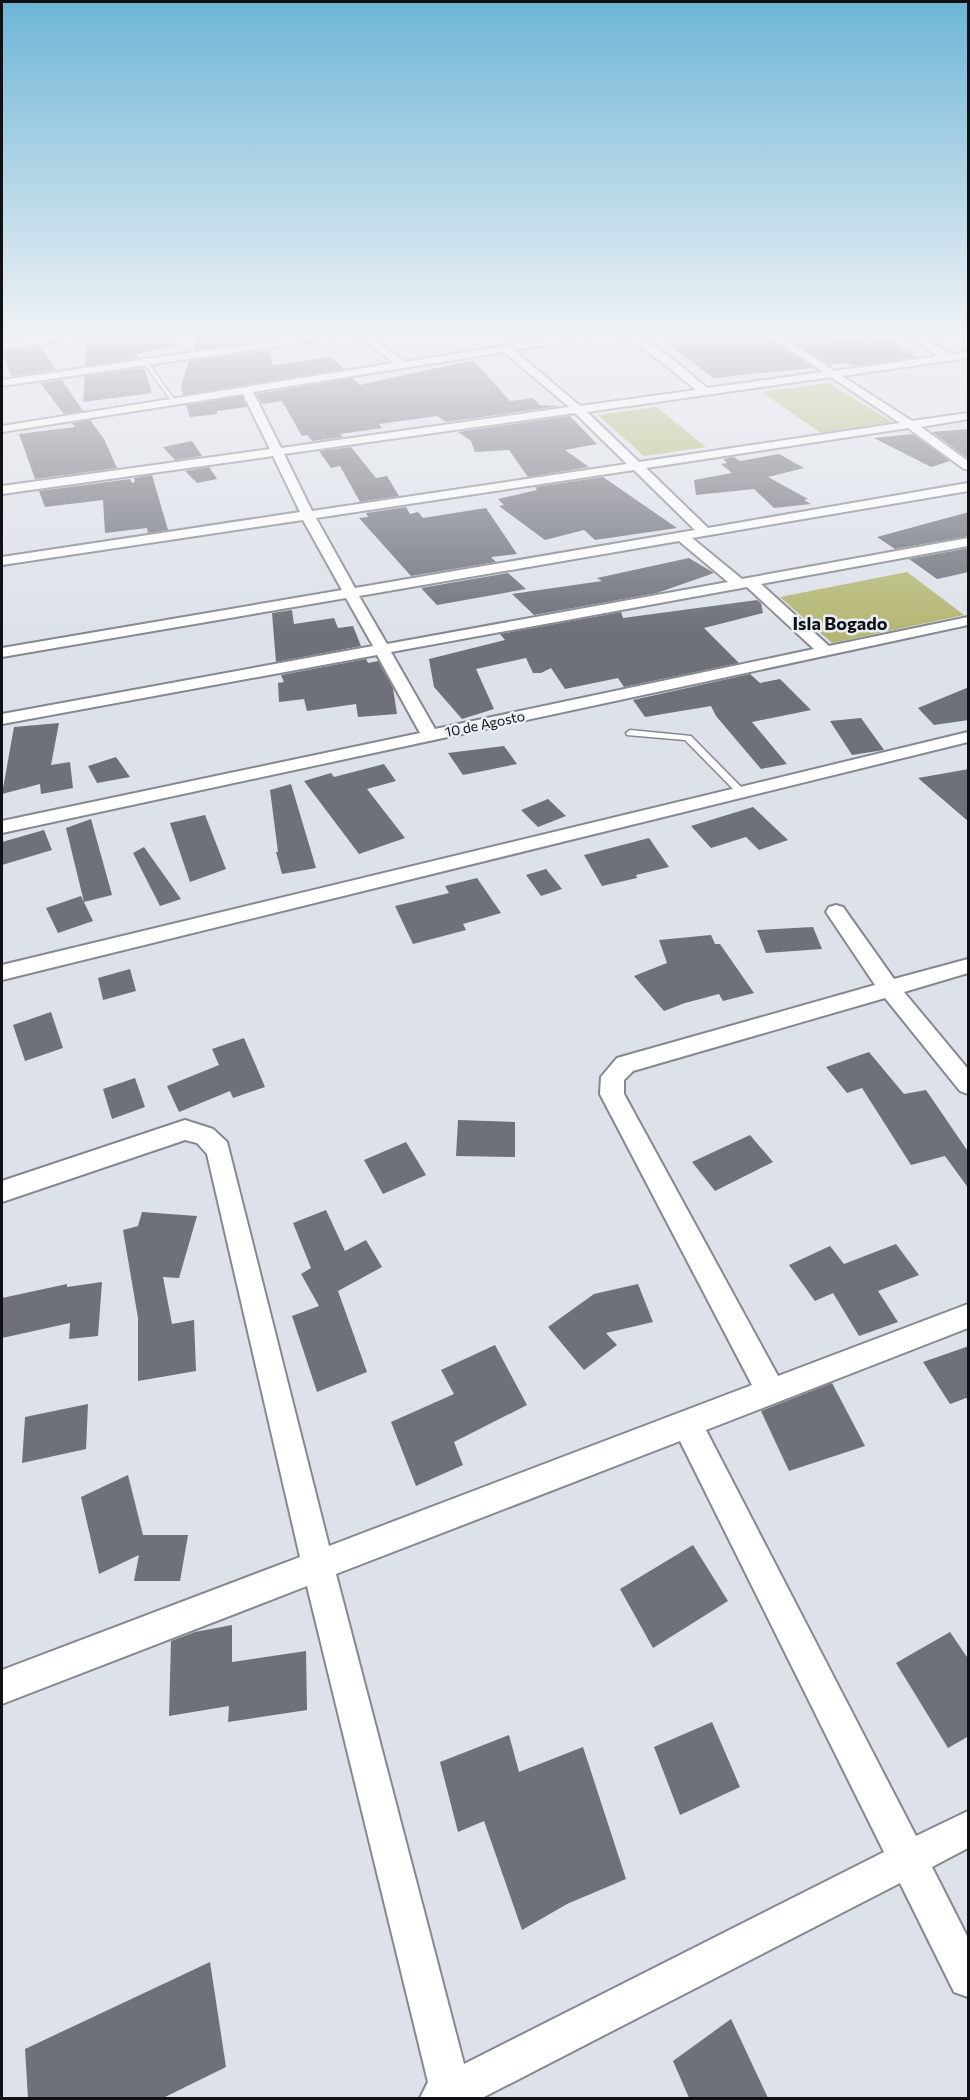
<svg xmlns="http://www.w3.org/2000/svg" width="970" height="2100" viewBox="0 0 970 2100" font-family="Commissioner,sans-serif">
	<rect width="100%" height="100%" fill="#dde1e9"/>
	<!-- green -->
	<g fill="#b4b773">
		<polygon points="829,383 892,422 821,433 761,392"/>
		<polygon points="656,407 706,447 644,456 598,415"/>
		<polygon points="907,572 964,615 832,643 780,597"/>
	</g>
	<!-- building -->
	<g fill="#6e7179">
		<polygon points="86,336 174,336 175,346 136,354 139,358 85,366"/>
		<polygon points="198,336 269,336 269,339 193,350"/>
		<polygon points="658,336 767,336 812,368 713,378"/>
		<polygon points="785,336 837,336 843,343 887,338 916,357 852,366 847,363 830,365"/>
		<polygon points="41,346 56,370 11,376 2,351"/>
		<polygon points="270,350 273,365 332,357 344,369 183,395 181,386 189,361"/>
		<polygon points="473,360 510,401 533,398 540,405 560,406 446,422 437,416 379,424 382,428 340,434 343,437 312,441 307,435 302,436 282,401 262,404 256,394 353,378 360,385"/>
		<polygon points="144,368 152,393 83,402 85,376"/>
		<polygon points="62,380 83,411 64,414 40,383"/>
		<polygon points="242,396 247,407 217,411 217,414 190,417 186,405"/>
		<polygon points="570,416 597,444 565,450 589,467 528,477 509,450 475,452 471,441 458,432"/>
		<polygon points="90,420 104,439 117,468 35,479 19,434 75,427 72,423"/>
		<polygon points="969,429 969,457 966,457 932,432"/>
		<polygon points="913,434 950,461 931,467 874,438"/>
		<polygon points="192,441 202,456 175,460 163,447"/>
		<polygon points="351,447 376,478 387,476 399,496 360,502 340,466 331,468 319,451"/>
		<polygon points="779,454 804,468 768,477 808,499 804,500 811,504 774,508 754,489 696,495 694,480 732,473 721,464 727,463 723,459 734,457 740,461"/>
		<polygon points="209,467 217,479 197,483 185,471"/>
		<polygon points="152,475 168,530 148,533 147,528 105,533 103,500 45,507 39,491 130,479 132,483 135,482 134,478"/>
		<polygon points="603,477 677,528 595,540 584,530 545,540 499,506 504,505 498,499 537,490 535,487"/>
		<polygon points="406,507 410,514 418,512 423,518 486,508 517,554 491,557 496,562 411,576 359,518 368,517 366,513"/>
		<polygon points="969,512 969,536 895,549 877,537"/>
		<polygon points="969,548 969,572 937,579 909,559"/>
		<polygon points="689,558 714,573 657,593 534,615 512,594 602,581 597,578"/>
		<polygon points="508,573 526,589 437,605 421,588"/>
		<polygon points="757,600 761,603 763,613 704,628 739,663 624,687 618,678 565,689 551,668 541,673 533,673 526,658 476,669 494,709 462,719 434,687 429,659 505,640 500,634 621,612 623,618"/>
		<polygon points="292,610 294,624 334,618 338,628 353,626 361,646 276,662 272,613"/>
		<polygon points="366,659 368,663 378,661 393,688 397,714 358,717 356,704 307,711 304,699 279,702 278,683 284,682 281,675"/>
		<polygon points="750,674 760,683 780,679 811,710 752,722 787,764 761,769 716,716 711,706 645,717 633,700"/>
		<polygon points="969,687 969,720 934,725 918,708"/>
		<polygon points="861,718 884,750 852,755 830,721"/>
		<polygon points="59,723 51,765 70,762 73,788 41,794 40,784 2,794 14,727"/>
		<polygon points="504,746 517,764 463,775 448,753"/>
		<polygon points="116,757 130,777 97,783 88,766"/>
		<polygon points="384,764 396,781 367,789 405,838 359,854 304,781 331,773 334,777"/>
		<polygon points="969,769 969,822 918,778"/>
		<polygon points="291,784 316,868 282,874 276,852 278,852 270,790"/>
		<polygon points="548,799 566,816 538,827 521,810"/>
		<polygon points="753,807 788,840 759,850 746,837 711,848 691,826"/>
		<polygon points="205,815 226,869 190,882 170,823"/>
		<polygon points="91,819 112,895 84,902 66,828"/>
		<polygon points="44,830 52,850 2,865 2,842"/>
		<polygon points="649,838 669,867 636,875 637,878 602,886 584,855"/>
		<polygon points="144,847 181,899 160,906 133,853"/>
		<polygon points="546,869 562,889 541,896 526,875"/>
		<polygon points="477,878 501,913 463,924 466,930 413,944 395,906 449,893 445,886"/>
		<polygon points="81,896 93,921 58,933 46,908"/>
		<polygon points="813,927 822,949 766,953 757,930"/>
		<polygon points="711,935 715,944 720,944 754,993 723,1001 719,994 685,1003 664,1011 634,976 667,963 659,940"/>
		<polygon points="130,969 136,991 103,1000 98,978"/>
		<polygon points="51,1012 63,1048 25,1061 13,1025"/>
		<polygon points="244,1038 265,1087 233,1098 230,1091 179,1112 167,1086 219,1065 212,1049"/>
		<polygon points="869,1052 904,1094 926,1090 969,1153 969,1189 945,1156 911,1165 862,1088 847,1093 826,1067"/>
		<polygon points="135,1078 145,1107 112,1119 103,1089"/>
		<polygon points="458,1120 515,1122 515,1157 456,1156"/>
		<polygon points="750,1135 773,1162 715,1191 692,1162"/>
		<polygon points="406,1142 426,1175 383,1194 364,1160"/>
		<polygon points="326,1210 345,1251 366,1240 382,1267 338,1291 367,1372 317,1392 292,1316 319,1306 301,1274 311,1268 293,1223"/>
		<polygon points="142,1212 197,1216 179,1278 163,1277 172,1324 194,1320 196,1371 138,1381 138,1318 123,1230 138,1226"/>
		<polygon points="896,1244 919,1275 878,1291 898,1322 859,1336 833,1293 815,1301 789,1265 830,1246 844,1264"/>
		<polygon points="102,1282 98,1336 69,1339 70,1323 2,1338 2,1298 67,1284 67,1287"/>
		<polygon points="638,1284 653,1322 606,1333 617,1345 584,1370 548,1327 594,1294"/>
		<polygon points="495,1345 527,1405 454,1442 463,1465 416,1486 391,1422 454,1394 441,1370"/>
		<polygon points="969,1346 969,1397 950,1404 923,1362"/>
		<polygon points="832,1383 865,1446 789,1471 761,1411"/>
		<polygon points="88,1404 86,1449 22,1463 25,1417"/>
		<polygon points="128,1475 143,1535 188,1535 180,1581 134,1581 139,1555 99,1574 81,1497"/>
		<polygon points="693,1545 728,1601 653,1648 620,1589"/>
		<polygon points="232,1625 232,1662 306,1651 307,1710 228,1722 229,1706 169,1716 171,1641 195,1632"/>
		<polygon points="950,1632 969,1660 969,1736 948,1748 896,1663"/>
		<polygon points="712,1722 740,1787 680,1815 654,1747"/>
		<polygon points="509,1735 519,1772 583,1747 626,1879 567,1904 522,1930 484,1821 458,1832 440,1762"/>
		<polygon points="210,1962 226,2067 163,2098 28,2098 25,2049"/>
		<polygon points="731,2019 768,2098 689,2098 673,2061"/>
	</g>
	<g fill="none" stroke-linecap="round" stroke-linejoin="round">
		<!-- service casing -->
		<g stroke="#858890" stroke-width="3">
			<g id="service">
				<polygon points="141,358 145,358 176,402 172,402"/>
				<polygon points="630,730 691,736 746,792 744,794 738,794 685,740 627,735 626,733"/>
			</g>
		</g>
		<!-- minor casing -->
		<g stroke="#858890" stroke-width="4">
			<g id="minor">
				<polygon points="51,336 77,336 72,339 2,349 2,343"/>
				<polygon points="307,336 332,336 327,339 2,386 2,380"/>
				<path d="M 359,336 L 370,336 L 405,362 L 567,336 L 590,336 L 585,339 L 514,350 L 580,406 L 696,390 L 662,362 L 624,336 C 651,336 686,371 707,388 L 823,372 L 769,336 L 781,336 L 834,371 L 939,356 L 906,336 L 918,336 L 951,354 L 968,352 L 968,358 L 842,376 L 912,421 L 968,413 L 968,419 L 921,427 L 968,461 L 968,469 L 964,469 L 908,428 L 646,468 L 708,528 L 968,483 L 968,491 L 692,538 L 742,579 L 968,538 L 968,546 L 761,584 L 829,646 L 968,617 L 968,625 L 2,833 L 2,821 L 420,733 L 377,655 L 2,724 L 2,714 L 373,646 L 346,598 L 2,657 L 2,648 L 342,590 L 303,520 L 2,565 L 2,557 L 300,512 L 273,456 L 2,494 L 2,486 L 270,449 L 243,394 L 2,432 L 2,426 L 394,363 ZM 504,352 L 569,407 L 281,448 L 253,392 ZM 831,377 L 900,423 L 639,462 L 587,412 ZM 575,413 L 627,464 L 312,511 L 284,454 ZM 634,470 L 695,530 L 355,588 L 316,518 ZM 679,541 L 728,582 L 387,644 L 359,596 ZM 747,587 L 814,649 L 435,729 L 391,652 Z"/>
				<polygon points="968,732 968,742 2,980 2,965"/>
				<path d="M 836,905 L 843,907 L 894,979 L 968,959 L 968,973 L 904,992 L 968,1069 L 968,1094 L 960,1091 L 885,998 L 633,1071 L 624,1080 L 624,1094 L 778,1376 L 968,1304 L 968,1328 L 706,1430 L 916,1836 L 968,1811 L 968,1848 L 932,1867 L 968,1938 L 968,1997 L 954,1992 L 900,1883 L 482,2098 L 420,2098 L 428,2082 L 307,1586 L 2,1704 L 2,1670 L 300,1557 L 207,1154 L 197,1143 L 185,1140 L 2,1202 L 2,1181 L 185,1120 L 213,1129 L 227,1142 L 329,1546 L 752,1385 L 600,1094 L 601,1077 L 617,1058 L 875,985 L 826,912 L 829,907 ZM 680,1441 L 884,1852 L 464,2064 L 336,1574 Z"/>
			</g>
		</g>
		<!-- service -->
		<use href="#service" fill="#fff" fill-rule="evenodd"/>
		<!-- minor -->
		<use href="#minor" fill="#fff" fill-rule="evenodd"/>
	</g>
	<!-- sky -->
	<linearGradient id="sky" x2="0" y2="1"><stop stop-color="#6db5d6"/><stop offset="0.53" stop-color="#f0f2f5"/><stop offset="1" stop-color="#f0f2f5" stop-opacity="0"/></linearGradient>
	<rect width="970" height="630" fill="url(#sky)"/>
	<g text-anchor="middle" stroke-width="5" stroke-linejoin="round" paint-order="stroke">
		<!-- far-street labels -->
		<g font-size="14" fill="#101114" stroke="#eaeef6">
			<text transform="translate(485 724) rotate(-12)" y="5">10 de Agosto</text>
		</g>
		<!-- far-district labels -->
		<g font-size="18" font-weight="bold" fill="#101114" stroke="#eaeef6">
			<text x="840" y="630">Isla Bogado</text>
		</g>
	</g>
	<!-- border -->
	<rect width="970" height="2100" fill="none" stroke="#101114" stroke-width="6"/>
</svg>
